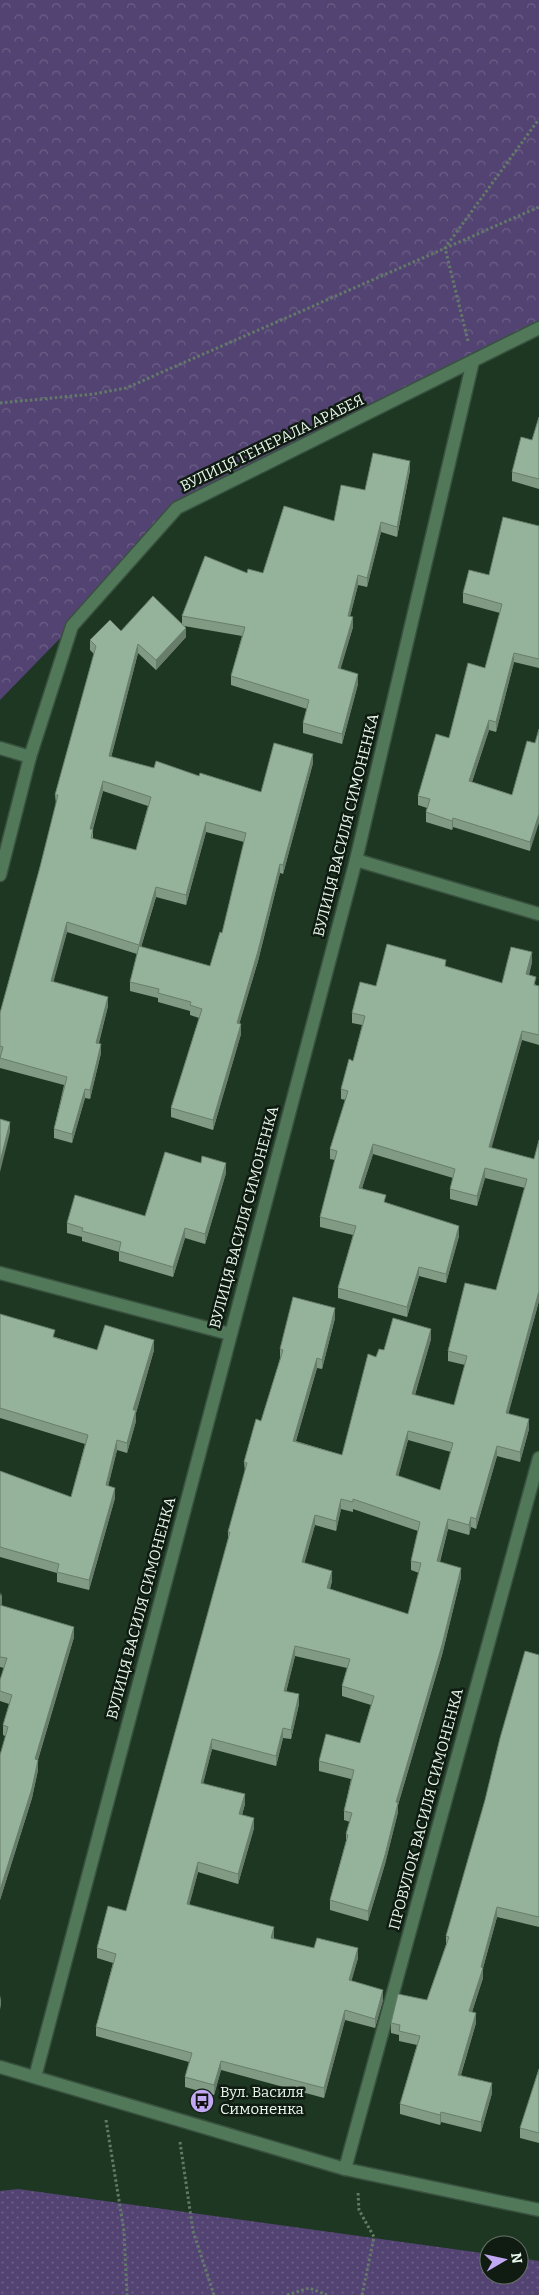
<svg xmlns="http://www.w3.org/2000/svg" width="539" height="2295" viewBox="0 0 539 2295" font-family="Bitter,serif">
	<defs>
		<pattern id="forest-crowns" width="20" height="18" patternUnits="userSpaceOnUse" patternTransform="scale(1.25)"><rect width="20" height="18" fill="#534372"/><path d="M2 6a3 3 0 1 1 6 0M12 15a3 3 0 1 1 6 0" fill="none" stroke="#6c5f86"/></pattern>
		<pattern id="park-dots" width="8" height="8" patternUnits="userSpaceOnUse" patternTransform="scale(1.25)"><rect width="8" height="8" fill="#534372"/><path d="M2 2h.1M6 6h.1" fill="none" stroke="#6c5f86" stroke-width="1.8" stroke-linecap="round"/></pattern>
	</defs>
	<rect width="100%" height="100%" fill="#1d3723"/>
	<!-- forest -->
	<polygon fill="url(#forest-crowns)" points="0,0 539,0 539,328 177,508 72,626 0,700"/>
	<!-- park -->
	<polygon fill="url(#park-dots)" points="18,2189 489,2254 489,2275 519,2275 519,2258 539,2261 539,2295 0,2295 0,2191"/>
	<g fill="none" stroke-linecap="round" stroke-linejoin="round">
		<!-- minor casing -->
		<g stroke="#39523f" stroke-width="15">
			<g id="minor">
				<polyline points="0,748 30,757"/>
				<polyline points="356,860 539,914"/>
				<polyline points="0,875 30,757 72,626 177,508 539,328"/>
				<polyline points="0,1273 230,1334"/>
				<polyline points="0,2067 345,2169 539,2210"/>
				<polyline points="35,2077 356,860 473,361"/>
				<polyline points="345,2169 539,1458"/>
			</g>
		</g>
		<!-- path -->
		<g stroke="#637a68" stroke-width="3" stroke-dasharray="2.5 2.5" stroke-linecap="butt">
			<polyline points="468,341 445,248 539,119"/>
			<polyline points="0,403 94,394 126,388 539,207"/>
			<polyline points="106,2120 124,2231 127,2295"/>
			<polyline points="180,2142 193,2231 214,2295"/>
			<polyline points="358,2193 359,2210 374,2237 362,2295"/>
			<polyline points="287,2295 309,2288 327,2295"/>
		</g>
		<!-- minor -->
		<use href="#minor" stroke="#52785a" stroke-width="12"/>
	</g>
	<!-- wall -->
	<g fill="#809a84" fill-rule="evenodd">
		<polygon points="539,417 539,489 512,481 512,472 532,440"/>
		<path d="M 410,470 L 397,537 L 381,532 L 367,587 L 358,585 L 350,616 L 353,627 L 340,669 L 358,684 L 342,744 L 303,733 L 303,723 L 307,709 L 231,685 L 231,676 L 242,636 L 184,626 L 186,637 L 156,670 L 138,653 L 111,757 L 154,768 L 199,776 L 261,792 L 313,763 L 283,874 L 280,873 L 258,961 L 239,1024 L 241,1034 L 213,1130 L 171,1117 L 171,1108 L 199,1018 L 190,1015 L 190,1011 L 158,1002 L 158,998 L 130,991 L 130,982 L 137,954 L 67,932 L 53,982 L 108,1006 L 99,1043 L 101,1053 L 90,1099 L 85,1098 L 72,1143 L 54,1138 L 54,1129 L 64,1085 L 0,1068 L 0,1058 L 1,1056 L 0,1055 L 0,1013 L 40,867 L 56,804 L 55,795 L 94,654 L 90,650 L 90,640 L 121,631 L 182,624 L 182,616 L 247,573 L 263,573 L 334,521 L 365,490 ZM 103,791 L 148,806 L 136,850 L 93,839 L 93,829 ZM 206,832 L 244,842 L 222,933 L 210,966 L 141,947 L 156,897 L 186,905 Z"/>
		<polygon points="539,526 539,668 514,662 496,732 489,730 472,782 512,795 535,743 530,851 453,827 452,830 426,822 426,812 427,808 418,805 418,796 485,668 500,613 463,603 463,593 489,575"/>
		<path d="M 532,962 L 529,975 L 536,985 L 539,986 L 539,1045 L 522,1040 L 491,1148 L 534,1159 L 539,1140 L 539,1301 L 508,1414 L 529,1429 L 520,1462 L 497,1456 L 476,1529 L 471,1527 L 469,1535 L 448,1529 L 440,1562 L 461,1577 L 442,1655 L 398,1805 L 398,1812 L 385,1864 L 368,1921 L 330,1910 L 330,1900 L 346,1841 L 346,1834 L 350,1822 L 344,1820 L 344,1811 L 351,1779 L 319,1771 L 319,1761 L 360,1743 L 371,1705 L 342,1696 L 342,1686 L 347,1668 L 295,1656 L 286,1692 L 299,1704 L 291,1739 L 283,1738 L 276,1766 L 212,1749 L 203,1783 L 245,1804 L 242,1815 L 254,1828 L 238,1884 L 198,1872 L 189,1905 L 274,1936 L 274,1939 L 358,1958 L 351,1981 L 383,2000 L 375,2028 L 345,2020 L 324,2098 L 221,2070 L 214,2095 L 185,2087 L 185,2077 L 189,2062 L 96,2036 L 96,2027 L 113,1963 L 97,1958 L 97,1948 L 126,1911 L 228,1541 L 228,1532 L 245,1472 L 244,1462 L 261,1421 L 280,1359 L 280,1349 L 335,1318 L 322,1369 L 317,1368 L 296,1441 L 342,1455 L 376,1357 L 384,1350 L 431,1339 L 415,1395 L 454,1405 L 465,1365 L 448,1361 L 448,1351 L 496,1290 L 525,1188 L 485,1178 L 477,1206 L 450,1199 L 450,1189 L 453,1178 L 373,1154 L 362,1188 L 386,1203 L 459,1236 L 446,1283 L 419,1276 L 407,1317 L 338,1298 L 338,1288 L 353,1235 L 320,1227 L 320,1217 L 335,1160 L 330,1159 L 330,1149 L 346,1100 L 341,1099 L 341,1089 L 353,1061 L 362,1025 L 352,1023 L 352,1013 L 376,986 L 446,967 L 502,983 ZM 408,1440 L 451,1452 L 440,1490 L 398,1476 ZM 341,1509 L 353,1512 L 353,1509 L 418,1531 L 411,1561 L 411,1570 L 419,1573 L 408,1614 L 330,1589 L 332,1581 L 304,1563 L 315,1525 L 336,1531 Z"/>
		<polygon points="226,1173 205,1244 185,1238 173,1277 119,1261 119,1252 82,1241 82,1237 67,1233 67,1223 145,1216"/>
		<polygon points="0,1314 55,1337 97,1350 154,1350 136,1413 136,1421 127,1453 117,1450 108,1486 115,1498 89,1590 57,1582 57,1573 0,1557 0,1471 71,1497 85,1444 0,1418"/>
		<polygon points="0,1592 2,1603 1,1606 74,1637 38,1760 38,1770 32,1798 0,1900 5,1736 3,1735 3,1725 9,1704 0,1701 0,1680 4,1668 0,1667"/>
		<polygon points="539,1655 539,1927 497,1917 483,1968 483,1978 472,2012 476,2023 461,2075 492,2093 481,2132 441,2122 440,2125 400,2114 400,2104 417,2045 399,2041 399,2035 391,2033 391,2023 427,2000 446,1945 446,1936"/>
		<polygon points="539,2069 539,2143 520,2138 520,2128"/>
	</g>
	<!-- shaded-wall -->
	<g fill="#687d6c">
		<polygon points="410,461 410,470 397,537 397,527"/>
		<polygon points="381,522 381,532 367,587 367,578"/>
		<polygon points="358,575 358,585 348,625 348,616"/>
		<polygon points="353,617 353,627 338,678 338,668"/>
		<polygon points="186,628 186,637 156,670 156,660"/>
		<polygon points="138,644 138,653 109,766 109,756"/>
		<polygon points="514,653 514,662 496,732 496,722"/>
		<polygon points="358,674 358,684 342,744 342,734"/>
		<polygon points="489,720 489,730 469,791 469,781"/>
		<polygon points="313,754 313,763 283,874 283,865"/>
		<polygon points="103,781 103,791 90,838 90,829"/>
		<polygon points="539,814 539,823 530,851 530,842"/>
		<polygon points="453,818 453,827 452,830 452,821"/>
		<polygon points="206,822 206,832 186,905 186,895"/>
		<polygon points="280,864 280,873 258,961 237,1032 237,1023"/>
		<polygon points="156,887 156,897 139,954 139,945"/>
		<polygon points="67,922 67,932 51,991 51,981"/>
		<polygon points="532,952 532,962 526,984 526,974"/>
		<polygon points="108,997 108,1006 96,1052 96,1043"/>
		<polygon points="241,1024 241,1034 213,1130 213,1120"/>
		<polygon points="522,1031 522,1040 489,1157 489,1147"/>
		<polygon points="101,1044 101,1053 90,1099 90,1090"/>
		<polygon points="85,1089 85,1098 72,1143 72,1134"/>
		<polygon points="10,1122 10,1132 0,1172 0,1162"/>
		<polygon points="373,1144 373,1154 359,1197 359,1188"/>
		<polygon points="226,1163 226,1173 205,1244 205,1234"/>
		<polygon points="485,1168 485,1178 477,1206 477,1196"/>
		<polygon points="459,1226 459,1236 446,1283 446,1274"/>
		<polygon points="185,1228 185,1238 173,1277 173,1267"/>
		<polygon points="419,1267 419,1276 407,1317 407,1307"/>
		<polygon points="539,1291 539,1301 506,1423 506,1413"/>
		<polygon points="335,1308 335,1318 322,1369 322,1360"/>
		<polygon points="431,1329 431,1339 412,1404 412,1394"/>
		<polygon points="154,1340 154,1350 136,1413 136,1421 127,1453 127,1443 133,1410"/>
		<polygon points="317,1358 317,1368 293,1450 293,1441"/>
		<polygon points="529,1419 529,1429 520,1462 520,1452"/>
		<polygon points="408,1431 408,1440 396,1485 396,1475"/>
		<polygon points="117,1440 117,1450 106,1495 106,1485"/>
		<polygon points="497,1446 497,1456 476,1529 476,1519"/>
		<polygon points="115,1488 115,1498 89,1590 89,1580"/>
		<polygon points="341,1499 341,1509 336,1531 336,1521"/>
		<polygon points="315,1515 315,1525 302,1572 302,1562"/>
		<polygon points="471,1517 471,1527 469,1535 469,1525"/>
		<polygon points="448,1519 448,1529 437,1571 437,1561"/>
		<polygon points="461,1568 461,1577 442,1655 398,1805 398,1812 385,1864 368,1921 368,1911 396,1802"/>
		<polygon points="332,1571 332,1581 327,1598 327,1588"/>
		<polygon points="2,1593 2,1603 0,1609 0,1599"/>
		<polygon points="74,1627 74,1637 35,1769 35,1759"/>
		<polygon points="295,1646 295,1656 284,1701 284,1691"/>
		<polygon points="299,1694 299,1704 291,1739 291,1730"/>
		<polygon points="283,1728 283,1738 276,1766 276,1756"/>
		<polygon points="212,1739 212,1749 201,1792 201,1783"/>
		<polygon points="38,1760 38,1770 32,1798 0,1900 0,1890"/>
		<polygon points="245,1794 245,1804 239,1824 239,1814"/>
		<polygon points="254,1818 254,1828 238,1884 238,1874"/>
		<polygon points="198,1862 198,1872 187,1914 187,1904"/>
		<polygon points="497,1907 497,1917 483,1968 483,1978 469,2021 469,2011"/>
		<polygon points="274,1927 274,1936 271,1948 271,1938"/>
		<polygon points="358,1948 358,1958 349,1990 349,1980"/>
		<polygon points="383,1990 383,2000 375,2028 375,2019"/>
		<polygon points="1,1995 1,2005 0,2010 0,2000"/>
		<polygon points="345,2010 345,2020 324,2098 324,2088"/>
		<polygon points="476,2013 476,2023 458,2084 458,2075"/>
		<polygon points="221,2061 221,2070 214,2095 214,2085"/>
		<polygon points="492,2083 492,2093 481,2132 481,2122"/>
		<polygon points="441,2112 441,2122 440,2125 440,2115"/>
	</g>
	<!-- building -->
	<g fill="#95b39a" stroke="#687d6c" fill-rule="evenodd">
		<polygon points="539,417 539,479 512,472 521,437 532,440"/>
		<polygon points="373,453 410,461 397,527 381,522 367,578 358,575 348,616 353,617 338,668 358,674 342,734 303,723 309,700 231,676 245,627 182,616 205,556 247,573 248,569 263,573 284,506 334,521 341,485 365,490"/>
		<polygon points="503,517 539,526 539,659 514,653 496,722 489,720 469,781 512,795 527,741 535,743 539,729 539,814 530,842 453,818 452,821 426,812 430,799 418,796 436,734 449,738 468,663 485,668 502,604 463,593 469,570 489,575"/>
		<path d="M 153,596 L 186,628 L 156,660 L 138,644 L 109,756 L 154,768 L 156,761 L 199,776 L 200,773 L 261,792 L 274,743 L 313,754 L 283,865 L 280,864 L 258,951 L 237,1023 L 241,1024 L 213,1120 L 171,1108 L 202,1009 L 190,1005 L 191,1002 L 158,993 L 159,989 L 130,982 L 139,946 L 210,966 L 220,932 L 222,933 L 246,833 L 206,822 L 186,895 L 156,887 L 139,945 L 67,922 L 51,981 L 108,997 L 96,1043 L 101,1044 L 90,1090 L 85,1089 L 72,1134 L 54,1129 L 67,1077 L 0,1058 L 3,1047 L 0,1046 L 0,1013 L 40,867 L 58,795 L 55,795 L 96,646 L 90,640 L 110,620 L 121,631 ZM 103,781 L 151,797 L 136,850 L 91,838 L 93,829 L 90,829 Z"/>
		<path d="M 387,944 L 446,960 L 445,966 L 502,983 L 511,947 L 532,952 L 526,974 L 536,977 L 534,985 L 539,986 L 539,1035 L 522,1031 L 489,1147 L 534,1159 L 539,1140 L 539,1291 L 506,1413 L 529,1419 L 520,1452 L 497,1446 L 476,1519 L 471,1517 L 469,1525 L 448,1519 L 437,1561 L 461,1568 L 442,1645 L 396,1802 L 398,1803 L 385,1855 L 368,1911 L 330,1900 L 348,1835 L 346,1834 L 352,1813 L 344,1811 L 354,1770 L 319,1761 L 326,1734 L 360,1743 L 374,1696 L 342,1686 L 350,1659 L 295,1646 L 284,1691 L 299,1694 L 291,1730 L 283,1728 L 276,1756 L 212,1739 L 201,1783 L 245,1794 L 239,1814 L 254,1818 L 238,1874 L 198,1862 L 187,1904 L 274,1927 L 271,1938 L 314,1948 L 317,1938 L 358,1948 L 349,1980 L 383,1990 L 375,2019 L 345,2010 L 324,2088 L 221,2061 L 214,2085 L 185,2077 L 192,2053 L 96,2027 L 116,1954 L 97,1948 L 108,1906 L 126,1911 L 230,1532 L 228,1532 L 247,1463 L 244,1462 L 256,1419 L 261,1421 L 283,1350 L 280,1349 L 293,1297 L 335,1308 L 322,1360 L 317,1358 L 293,1441 L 342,1455 L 368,1354 L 376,1357 L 379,1349 L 384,1350 L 393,1318 L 431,1329 L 412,1394 L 454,1405 L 467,1356 L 448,1351 L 465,1283 L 496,1290 L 527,1179 L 485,1168 L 477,1196 L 450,1189 L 455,1169 L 373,1144 L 359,1188 L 386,1195 L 384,1202 L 459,1226 L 446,1274 L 419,1267 L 407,1307 L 338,1288 L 356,1226 L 320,1217 L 337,1151 L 330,1149 L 348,1091 L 341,1089 L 349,1059 L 353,1061 L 365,1016 L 352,1013 L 360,982 L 376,986 ZM 408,1431 L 453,1443 L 440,1490 L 396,1475 ZM 341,1499 L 353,1502 L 353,1499 L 420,1522 L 411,1561 L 421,1563 L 408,1614 L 327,1588 L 332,1571 L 302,1562 L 315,1515 L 336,1521 Z"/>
		<polygon points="0,1119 10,1122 0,1162"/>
		<polygon points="165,1152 201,1163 202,1156 226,1163 205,1234 185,1228 173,1267 119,1251 121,1242 82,1231 83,1228 67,1223 75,1195 145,1216"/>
		<polygon points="0,1314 55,1330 53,1337 97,1350 105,1325 154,1340 133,1410 136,1410 127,1443 117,1440 106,1485 115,1488 89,1580 57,1572 59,1564 0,1547 0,1471 71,1497 88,1435 0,1408"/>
		<polygon points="0,1605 74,1627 35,1759 38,1760 32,1788 0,1890 0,1755 8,1727 3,1725 12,1695 0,1691 0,1680 7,1658 0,1657"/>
		<polygon points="525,1651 539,1655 539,1917 497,1907 481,1967 483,1968 469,2011 476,2013 458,2075 492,2083 481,2122 441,2112 440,2115 400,2104 420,2036 399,2031 400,2025 391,2023 398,1994 427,2000 449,1937 446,1936 485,1800 500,1738"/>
		<polygon points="539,2069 539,2133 520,2128"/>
	</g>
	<!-- icons -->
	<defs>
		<g id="bus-disc" transform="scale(1.25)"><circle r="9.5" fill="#c0a8f3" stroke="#101b12"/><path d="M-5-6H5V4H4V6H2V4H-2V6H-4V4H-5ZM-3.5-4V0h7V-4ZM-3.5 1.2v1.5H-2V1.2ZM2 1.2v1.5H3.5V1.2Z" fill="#111"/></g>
	</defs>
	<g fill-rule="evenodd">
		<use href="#bus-disc" x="202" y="2101"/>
	</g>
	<g text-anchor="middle" stroke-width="5" stroke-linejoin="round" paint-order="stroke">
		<!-- street labels -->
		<g font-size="15" fill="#e8f8eb" stroke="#101b12">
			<text transform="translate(272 443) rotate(-26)" y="5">ВУЛИЦЯ ГЕНЕРАЛА АРАБЕЯ</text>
			<text transform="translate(346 825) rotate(-76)" y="5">ВУЛИЦЯ ВАСИЛЯ СИМОНЕНКА</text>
			<text transform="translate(244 1217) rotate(-75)" y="5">ВУЛИЦЯ ВАСИЛЯ СИМОНЕНКА</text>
			<text transform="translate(141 1608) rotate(-75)" y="5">ВУЛИЦЯ ВАСИЛЯ СИМОНЕНКА</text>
			<text transform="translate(426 1809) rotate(-75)" y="5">ПРОВУЛОК ВАСИЛЯ СИМОНЕНКА</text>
		</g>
		<!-- poi labels -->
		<g font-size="15" fill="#e8f8eb" stroke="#101b12" text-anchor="start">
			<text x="220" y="2097">Вул. Василя<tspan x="220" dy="17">Симоненка</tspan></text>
		</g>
	</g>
	<!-- north arrow -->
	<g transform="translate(504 2260) rotate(81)"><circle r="24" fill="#101b12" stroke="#667369"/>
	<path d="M0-4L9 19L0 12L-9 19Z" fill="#c0a8f3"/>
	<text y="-8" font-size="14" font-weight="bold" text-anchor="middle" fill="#e8f8eb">N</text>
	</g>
</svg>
